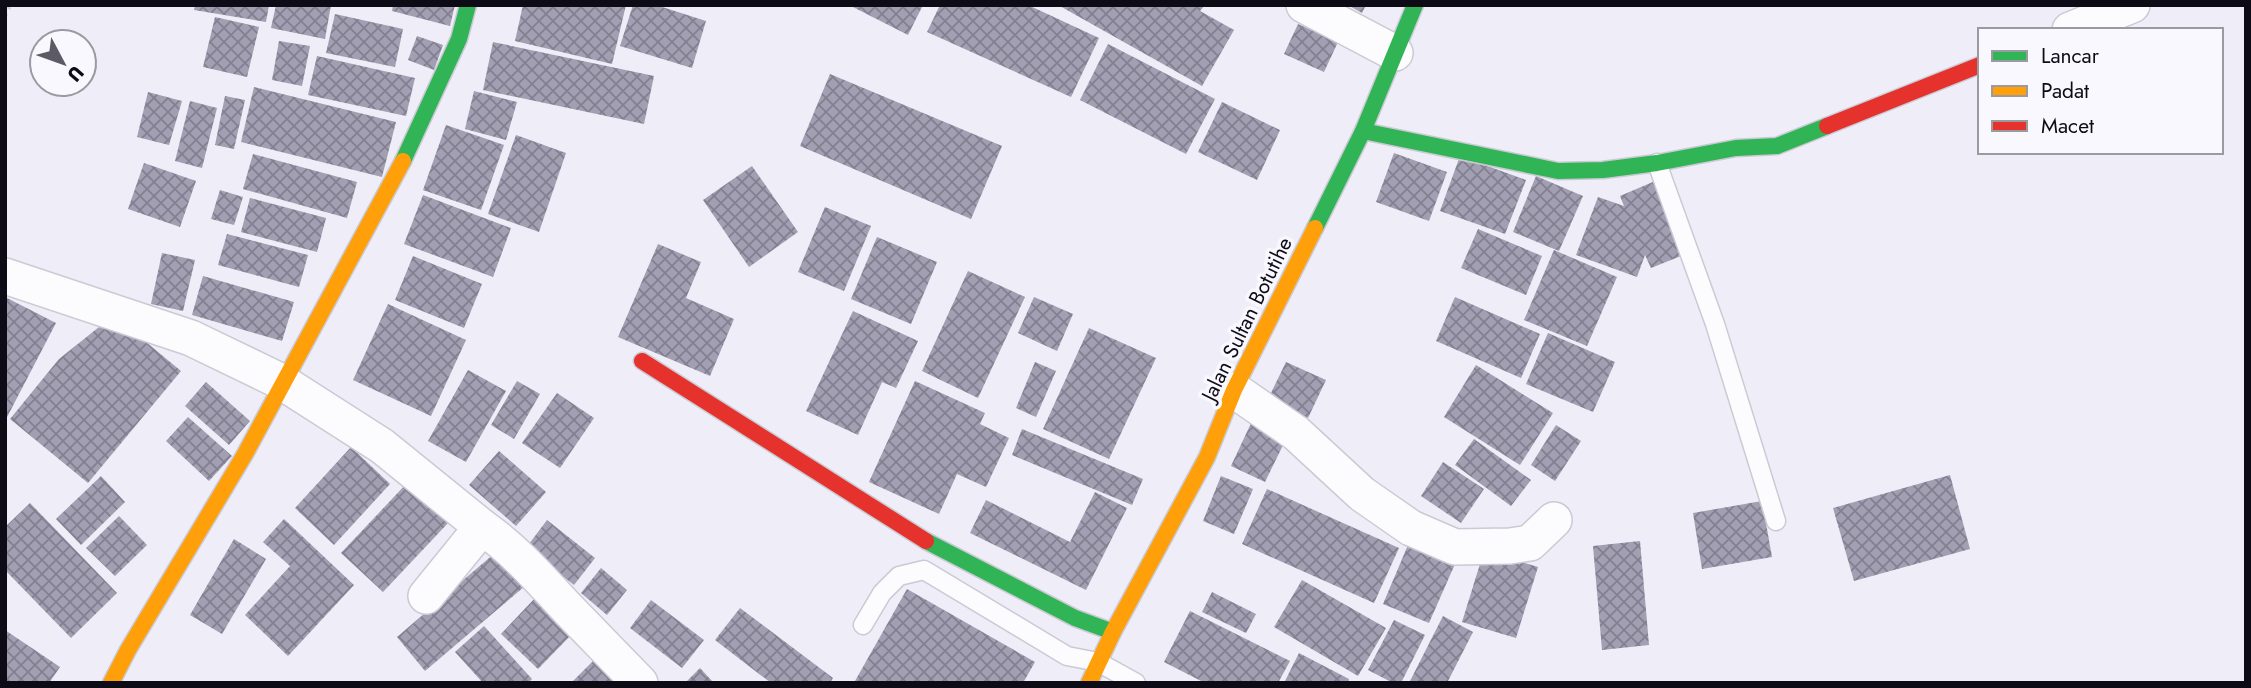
<svg xmlns="http://www.w3.org/2000/svg" width="2251" height="688" viewBox="0 0 2251 688" font-family="Jost,sans-serif">
	<defs>
		<pattern id="building-cross-hatch" width="8" height="8" patternUnits="userSpaceOnUse" patternTransform="scale(1.75)"><rect width="8" height="8" fill="#a29fb2"/><path d="M0 0l8 8M0 8l8-8" fill="none" stroke="#828090"/></pattern>
	</defs>
	<rect width="100%" height="100%" fill="#eeedf8"/>
	<!-- building -->
	<g fill="url(#building-cross-hatch)">
		<polygon points="195,5 269,5 266,22 194,10"/>
		<polygon points="276,5 331,5 325,39 271,28"/>
		<polygon points="393,5 455,5 450,26 392,11"/>
		<polygon points="523,5 626,5 612,64 515,41"/>
		<polygon points="633,5 656,5 706,21 692,68 620,46"/>
		<polygon points="849,5 923,5 908,35"/>
		<polygon points="940,5 1028,5 1099,38 1071,97 927,32"/>
		<polygon points="1058,5 1205,5 1200,11 1234,30 1202,86"/>
		<polygon points="1348,5 1366,5 1362,13"/>
		<polygon points="335,14 403,29 395,67 326,53"/>
		<polygon points="215,17 259,27 247,77 203,67"/>
		<polygon points="1298,24 1338,42 1324,72 1284,54"/>
		<polygon points="417,36 443,45 434,70 408,60"/>
		<polygon points="279,41 310,46 302,86 272,80"/>
		<polygon points="493,42 654,76 644,124 483,90"/>
		<polygon points="1108,44 1215,99 1186,154 1080,100"/>
		<polygon points="317,56 415,78 406,116 308,95"/>
		<polygon points="830,74 1002,146 971,219 800,146"/>
		<polygon points="254,87 396,122 382,177 241,142"/>
		<polygon points="474,91 517,102 506,140 465,129"/>
		<polygon points="148,92 182,101 169,145 137,137"/>
		<polygon points="225,96 245,100 234,149 215,145"/>
		<polygon points="190,101 217,108 202,168 175,161"/>
		<polygon points="1222,102 1280,130 1257,180 1198,152"/>
		<polygon points="446,125 504,145 481,210 423,190"/>
		<polygon points="516,135 566,153 539,232 488,214"/>
		<polygon points="1394,153 1447,172 1429,221 1376,202"/>
		<polygon points="253,154 357,182 347,218 243,189"/>
		<polygon points="1460,156 1526,180 1505,234 1440,211"/>
		<polygon points="144,163 196,181 180,227 128,209"/>
		<polygon points="752,166 798,232 749,267 703,200"/>
		<polygon points="1536,176 1583,196 1559,251 1513,232"/>
		<polygon points="1655,181 1686,254 1651,268 1645,255 1637,277 1576,255 1598,197 1624,206 1620,196"/>
		<polygon points="220,190 243,197 234,225 211,219"/>
		<polygon points="423,195 511,228 493,277 404,244"/>
		<polygon points="250,198 326,218 317,252 241,232"/>
		<polygon points="825,207 871,226 844,291 798,272"/>
		<polygon points="1478,229 1542,256 1526,295 1461,268"/>
		<polygon points="227,234 308,255 299,287 218,265"/>
		<polygon points="877,237 937,262 911,324 851,299"/>
		<polygon points="658,244 701,262 686,298 734,319 710,376 618,337"/>
		<polygon points="1554,250 1617,277 1587,346 1524,320"/>
		<polygon points="162,253 195,260 183,311 151,304"/>
		<polygon points="413,256 482,284 464,328 395,300"/>
		<polygon points="968,271 1025,297 978,398 922,371"/>
		<polygon points="203,276 294,302 282,341 192,315"/>
		<polygon points="5,297 56,323 5,421"/>
		<polygon points="1034,297 1073,314 1057,351 1018,333"/>
		<polygon points="1455,297 1540,334 1521,378 1436,341"/>
		<polygon points="388,304 466,340 431,416 353,380"/>
		<polygon points="853,311 918,341 896,388 882,382 858,435 806,411"/>
		<polygon points="99,327 140,337 181,371 88,483 10,419 59,359"/>
		<polygon points="1089,328 1156,358 1109,459 1043,429"/>
		<polygon points="1548,333 1615,362 1593,412 1526,384"/>
		<polygon points="1035,362 1056,371 1036,417 1016,408"/>
		<polygon points="1286,362 1326,380 1308,418 1268,399"/>
		<polygon points="1476,365 1553,413 1520,465 1444,417"/>
		<polygon points="468,370 506,391 466,462 428,441"/>
		<polygon points="517,381 540,394 514,439 491,425"/>
		<polygon points="915,381 985,413 980,424 1009,438 986,487 957,474 939,514 869,482"/>
		<polygon points="206,382 250,421 229,445 185,406"/>
		<polygon points="557,393 594,418 560,468 522,443"/>
		<polygon points="188,417 232,456 209,481 166,441"/>
		<polygon points="1253,419 1288,435 1265,482 1231,466"/>
		<polygon points="1556,425 1581,441 1555,481 1531,465"/>
		<polygon points="1022,429 1143,479 1132,505 1012,455"/>
		<polygon points="1474,439 1531,480 1511,506 1455,465"/>
		<polygon points="351,447 390,484 334,545 295,508"/>
		<polygon points="499,451 546,492 516,526 469,485"/>
		<polygon points="1443,462 1484,489 1461,523 1421,496"/>
		<polygon points="1950,475 1970,549 1854,581 1833,508"/>
		<polygon points="101,476 125,502 81,545 56,519"/>
		<polygon points="1221,476 1253,489 1234,534 1203,521"/>
		<polygon points="408,482 449,522 383,592 341,553"/>
		<polygon points="1267,489 1399,548 1374,603 1242,544"/>
		<polygon points="1095,492 1127,508 1086,590 970,533 986,500 1070,542"/>
		<polygon points="1762,501 1772,557 1702,569 1693,513"/>
		<polygon points="30,503 117,593 71,638 5,570 5,527"/>
		<polygon points="119,516 147,545 115,576 86,548"/>
		<polygon points="284,519 354,585 288,656 245,615 290,566 263,542"/>
		<polygon points="547,520 595,558 574,585 526,548"/>
		<polygon points="234,539 266,559 222,634 190,615"/>
		<polygon points="1640,541 1649,645 1602,650 1593,546"/>
		<polygon points="1408,545 1455,564 1429,623 1383,604"/>
		<polygon points="1484,551 1538,567 1516,638 1462,622"/>
		<polygon points="496,552 525,586 425,671 397,637"/>
		<polygon points="601,568 627,590 607,615 581,593"/>
		<polygon points="1302,580 1386,628 1358,676 1274,627"/>
		<polygon points="907,589 1035,662 1023,683 858,683 855,681"/>
		<polygon points="1212,592 1256,614 1246,633 1202,612"/>
		<polygon points="537,596 574,632 538,669 501,634"/>
		<polygon points="651,600 704,640 682,668 630,628"/>
		<polygon points="740,608 833,678 830,683 771,683 715,640"/>
		<polygon points="1190,611 1290,661 1278,683 1205,683 1164,662"/>
		<polygon points="1443,616 1473,632 1447,683 1409,683"/>
		<polygon points="1394,620 1425,635 1401,683 1393,683 1368,670"/>
		<polygon points="484,626 532,679 528,683 483,683 455,652"/>
		<polygon points="5,630 60,667 49,683 5,683"/>
		<polygon points="1299,653 1349,679 1348,683 1284,683"/>
		<polygon points="596,658 620,683 571,683"/>
		<polygon points="700,668 714,683 685,683"/>
	</g>
	<g fill="none" stroke-linecap="round" stroke-linejoin="round">
		<!-- lane casing -->
		<g stroke="#cacad4" stroke-width="21">
			<g id="lane">
				<polyline points="1657,163 1715,324 1776,521"/>
				<polyline points="863,625 882,593 899,576 924,570 1067,656 1098,662 1136,683"/>
			</g>
		</g>
		<!-- street casing -->
		<g stroke="#cacad4" stroke-width="38">
			<g id="street">
				<polyline points="1304,5 1395,53"/>
				<polyline points="2070,30 2132,5"/>
				<polyline points="5,276 191,338 282,382 382,446 482,527"/>
				<polyline points="1234,390 1296,433 1362,494 1411,528 1455,547 1510,546 1530,543 1554,520"/>
				<path d="M 426,596 L 482,527 C 515,550 540,579 568,609 C 592,634 616,658 640,683"/>
			</g>
		</g>
		<!-- fast casing -->
		<g stroke="#cacad4" stroke-width="19">
			<g id="fast">
				<polyline points="1363,131 1558,171 1603,170 1657,163 1736,148 1777,146 1827,126"/>
				<polyline points="403,161 459,39 468,5"/>
				<polyline points="1315,228 1363,131 1415,5"/>
				<polyline points="926,541 1075,618 1113,632"/>
			</g>
		</g>
		<!-- slow casing -->
		<g stroke="#cacad4" stroke-width="19">
			<g id="slow">
				<polyline points="111,683 128,650 245,454 403,161"/>
				<polyline points="1089,683 1113,632 1207,457 1234,390 1315,228"/>
			</g>
		</g>
		<!-- jam casing -->
		<g stroke="#cacad4" stroke-width="19">
			<g id="jam">
				<polyline points="1827,126 1980,65"/>
				<polyline points="642,361 926,541"/>
			</g>
		</g>
		<!-- path -->
		<polyline stroke="#ceced1" stroke-width="4.5" stroke-dasharray="2 5" stroke-linecap="butt" points="5,15 10,5"/>
		<!-- lane -->
		<use href="#lane" stroke="#fcfcfe" stroke-width="18"/>
		<!-- street -->
		<use href="#street" stroke="#fcfcfe" stroke-width="35"/>
		<!-- fast -->
		<use href="#fast" stroke="#30b455" stroke-width="16"/>
		<!-- slow -->
		<use href="#slow" stroke="#ff9f0a" stroke-width="16"/>
		<!-- jam -->
		<use href="#jam" stroke="#e5322d" stroke-width="16"/>
	</g>
	<g text-anchor="middle" stroke-width="7" stroke-linejoin="round" paint-order="stroke">
		<!-- street labels -->
		<g font-size="21" fill="#0d0c16" stroke="#f8f8fe">
			<text transform="translate(1247 319) rotate(-64)" y="7">Jalan Sultan Botutihe</text>
		</g>
	</g>
	<!-- border -->
	<rect width="2251" height="688" fill="none" stroke="#0d0c16" stroke-width="14"/>
	<!-- legend -->
	<rect x="1978" y="28" width="245" height="126" fill="#f8f8fe" stroke="#9a9aa1" stroke-width="2"/>
	<rect x="1992" y="51" width="35" height="10" fill="#30b455" stroke="#9a9aa1" stroke-width="2"/>
	<text x="2041" y="63" font-size="21" fill="#0d0c16">Lancar</text>
	<rect x="1992" y="86" width="35" height="10" fill="#ff9f0a" stroke="#9a9aa1" stroke-width="2"/>
	<text x="2041" y="98" font-size="21" fill="#0d0c16">Padat</text>
	<rect x="1992" y="121" width="35" height="10" fill="#e5322d" stroke="#9a9aa1" stroke-width="2"/>
	<text x="2041" y="133" font-size="21" fill="#0d0c16">Macet</text>
	<!-- north arrow -->
	<g transform="translate(63 63) rotate(131)"><circle r="33" fill="#f8f8fe" stroke="#9a9aa1" stroke-width="2"/>
	<path d="M0-5L12 26L0 18L-12 26Z" fill="#5c5b65"/>
	<text y="-10" font-size="19" font-weight="bold" text-anchor="middle" fill="#0d0c16">U</text>
	</g>
</svg>
